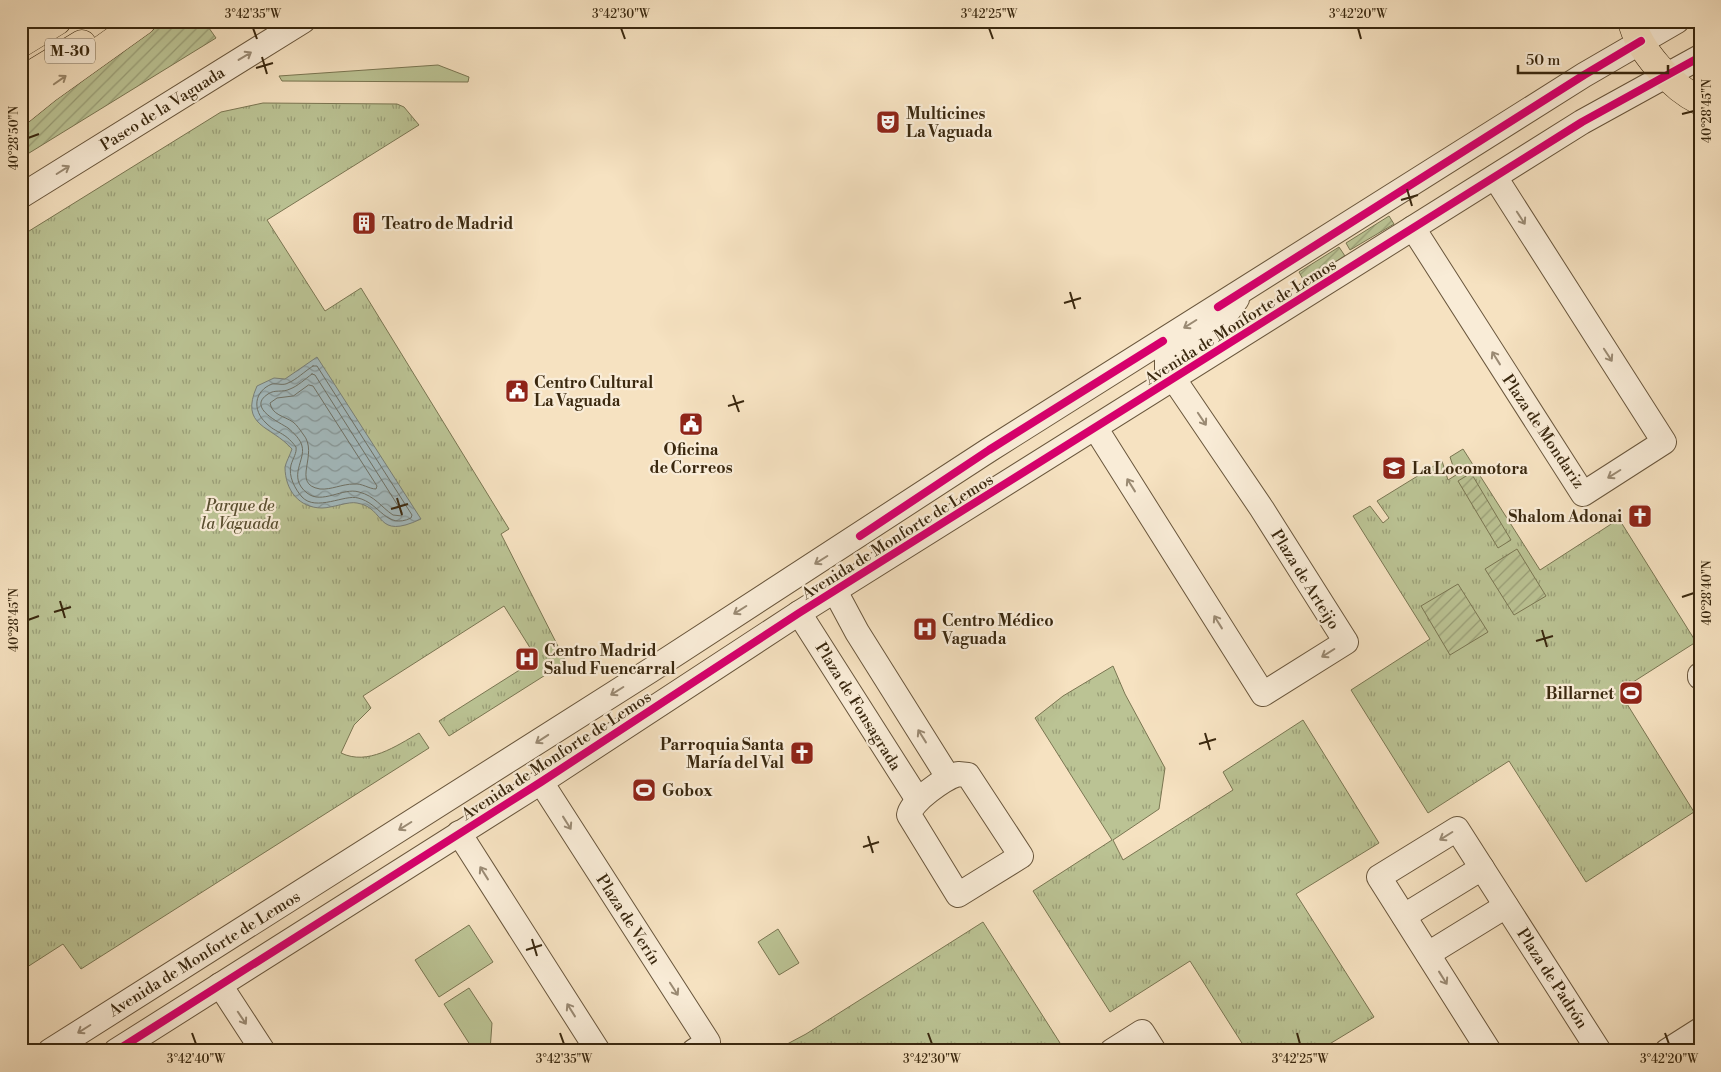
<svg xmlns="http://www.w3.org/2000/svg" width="1721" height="1072" viewBox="0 0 1721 1072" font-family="'Libre Bodoni',serif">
	<defs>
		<pattern id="park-tufts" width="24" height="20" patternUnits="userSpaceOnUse" patternTransform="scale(1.25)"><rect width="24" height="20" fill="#bbc394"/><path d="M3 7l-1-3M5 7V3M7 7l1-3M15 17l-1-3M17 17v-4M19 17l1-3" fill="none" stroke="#999e77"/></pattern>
		<pattern id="garden-furrows" width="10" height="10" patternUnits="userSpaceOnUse" patternTransform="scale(1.25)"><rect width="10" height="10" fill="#bbc394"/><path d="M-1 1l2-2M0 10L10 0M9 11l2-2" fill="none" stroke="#999e77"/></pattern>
		<pattern id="water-waves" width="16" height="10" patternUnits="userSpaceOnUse" patternTransform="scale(1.25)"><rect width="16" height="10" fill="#a3babe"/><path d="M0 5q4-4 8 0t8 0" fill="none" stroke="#869799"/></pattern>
	</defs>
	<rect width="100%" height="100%" fill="#f6e2c1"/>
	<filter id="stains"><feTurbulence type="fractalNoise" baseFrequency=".004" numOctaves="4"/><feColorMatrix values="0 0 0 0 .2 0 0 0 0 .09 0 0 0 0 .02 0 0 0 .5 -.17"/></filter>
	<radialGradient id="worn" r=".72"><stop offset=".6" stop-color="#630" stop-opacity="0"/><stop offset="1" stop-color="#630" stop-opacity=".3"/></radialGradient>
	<!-- grass -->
	<g fill="#bbc394" stroke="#7a7652">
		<polygon points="438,65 469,77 468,82 282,81 279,76"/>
		<polygon points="469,925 493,962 439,997 415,960"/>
		<polygon points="778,929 799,963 779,975 758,942"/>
		<polygon points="469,988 492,1023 490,1051 474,1051 444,1004"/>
	</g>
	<!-- park -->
	<g fill="url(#park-tufts)" stroke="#7a7652">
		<path d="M 263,103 L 397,104 L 404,107 L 419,125 L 267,220 L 325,311 L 361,288 L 509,529 L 501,534 L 566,662 L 449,736 L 439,721 L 537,659 L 504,606 L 363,696 L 371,708 L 354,725 L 341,753 C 368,766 396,746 419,733 L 429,748 L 81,969 L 63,944 L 21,971 L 21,236 L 221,112 Z"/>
		<polygon points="1463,449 1540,570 1619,519 1696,642 1619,691 1694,812 1586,882 1509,761 1428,813 1351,690 1430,639 1353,516 1370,506 1383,523 1389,518 1377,501 1442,461 1448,480 1456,475 1450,457"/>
		<polygon points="1113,666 1125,694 1165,768 1159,809 1113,840 1123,860 1233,790 1223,772 1303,720 1379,843 1296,894 1374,1017 1318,1051 1247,1051 1190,961 1110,1012 1033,891 1112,840 1035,718 1063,696"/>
		<polygon points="983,922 1060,1043 1048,1051 774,1051 806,1034"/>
	</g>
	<!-- garden -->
	<g fill="url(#garden-furrows)" stroke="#7a7652">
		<polygon points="161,21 204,21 216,38 21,158 21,116"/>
		<polygon points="1389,216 1394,224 1350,250 1346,243"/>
		<polygon points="1339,247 1345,256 1304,281 1299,272"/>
		<polygon points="1471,473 1511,540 1498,548 1458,481"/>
		<polygon points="1517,549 1546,596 1514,615 1485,569"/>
		<polygon points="1458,584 1488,632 1450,655 1421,606"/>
	</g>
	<!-- water -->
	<path fill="url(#water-waves)" stroke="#798078" d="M 317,357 L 421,519 C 374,541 387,508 357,503 C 349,501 332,508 322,508 C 299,508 285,490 285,467 C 286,462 290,455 292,449 C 271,425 239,427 257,386 L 274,378 L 285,379 Z"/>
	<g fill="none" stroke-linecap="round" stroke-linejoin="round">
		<!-- shore -->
		<g stroke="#6e7166" stroke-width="1">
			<path d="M 313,366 L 317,366 L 412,515 L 411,518 C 386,530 380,503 358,498 C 345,494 316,512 302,497 C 295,489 288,476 291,465 C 293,458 297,453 296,447 C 284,431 277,434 266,423 C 252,410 254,391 272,384 C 277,383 283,386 288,383 C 296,380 305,371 313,366 Z"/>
			<path d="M 312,374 L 315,375 L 402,512 L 402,516 L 393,515 C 381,507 375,496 359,492 C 343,487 322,505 307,493 C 287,477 306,460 302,446 C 301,440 293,432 288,428 C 281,423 246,408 268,394 C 275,389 282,393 290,389 C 298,386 305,379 312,374 Z"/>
			<path d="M 309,385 L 313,386 L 377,486 L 376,489 C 369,489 362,483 354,484 C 342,484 331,490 320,489 C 290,484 320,454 303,434 C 300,430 297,425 293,422 C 284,416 272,415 270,403 L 277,398 L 293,396 Z"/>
		</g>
		<!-- minor casing -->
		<g stroke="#69563c" stroke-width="26">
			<g id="minor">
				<polyline points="21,196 303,21"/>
				<polyline points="1413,228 1583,494 1664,442 1495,177"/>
				<polyline points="1096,429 1263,694 1346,642 1262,509 1167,369 1167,360 1214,331 1237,299"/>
				<polyline points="835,591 857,632 948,777"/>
				<polyline points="799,613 918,800"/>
				<polyline points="1700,675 1700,677"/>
				<path d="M 958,774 L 968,775 L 1021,856 L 958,895 L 909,815 C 911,801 945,778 958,774 Z"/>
				<polyline points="541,782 708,1042 694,1051"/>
				<polyline points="459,833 598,1051"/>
				<polyline points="1404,916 1482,868"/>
				<polyline points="1428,954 1506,906"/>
				<polyline points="220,985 263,1051"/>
				<polyline points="50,1051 651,670 989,450 1584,75 1677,21"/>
				<polyline points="116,1051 541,782 799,613 1582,122 1700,57"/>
				<polyline points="1112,1051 1142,1032 1154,1051"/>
				<polyline points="1489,1051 1379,877 1457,829 1599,1051"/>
				<polyline points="1667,1051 1700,1030"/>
			</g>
		</g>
		<!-- major casing -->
		<g stroke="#3a280f" stroke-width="29">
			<path id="major" d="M 1632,21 C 1638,50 1673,88 1700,101"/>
		</g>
		<!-- highway casing -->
		<g stroke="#3a280f" stroke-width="29">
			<g id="highway">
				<polyline points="21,43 57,21"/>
				<polyline points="21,81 82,44"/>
				<polyline points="21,110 47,89 142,21"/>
			</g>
		</g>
		<!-- minor -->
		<use href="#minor" stroke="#f9ecd7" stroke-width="24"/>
		<!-- major -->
		<use href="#major" stroke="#f6e2c1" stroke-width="28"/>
		<!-- highway -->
		<use href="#highway" stroke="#f6e2c1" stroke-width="28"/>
		<!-- cycleway casing -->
		<g stroke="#f9ecd7" stroke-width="11">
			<g id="cycleway">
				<polyline points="1218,307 1584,75 1641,41"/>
				<polyline points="860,536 989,450 1163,341"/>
				<polyline points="116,1051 541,782 799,613 1582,122 1700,57"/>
			</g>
		</g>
		<!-- cycleway -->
		<use href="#cycleway" stroke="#d6006c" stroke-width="8"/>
	</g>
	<!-- one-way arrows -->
	<defs><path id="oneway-shaft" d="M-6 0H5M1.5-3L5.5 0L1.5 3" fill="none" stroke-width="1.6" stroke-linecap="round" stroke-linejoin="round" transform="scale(1.25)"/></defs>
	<g stroke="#9a8a73">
		<use href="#oneway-shaft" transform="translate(245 56) rotate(-31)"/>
		<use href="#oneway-shaft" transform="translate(63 170) rotate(-32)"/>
		<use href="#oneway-shaft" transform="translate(1521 218) rotate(57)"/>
		<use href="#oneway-shaft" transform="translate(1190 324) rotate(148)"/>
		<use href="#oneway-shaft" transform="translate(1608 355) rotate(57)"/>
		<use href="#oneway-shaft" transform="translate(1496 358) rotate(-122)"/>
		<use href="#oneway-shaft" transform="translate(1202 419) rotate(56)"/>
		<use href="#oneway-shaft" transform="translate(1614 474) rotate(148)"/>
		<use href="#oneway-shaft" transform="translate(1131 485) rotate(-122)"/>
		<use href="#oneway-shaft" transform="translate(821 560) rotate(148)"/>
		<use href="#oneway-shaft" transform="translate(740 610) rotate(148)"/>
		<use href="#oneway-shaft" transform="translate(1218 622) rotate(-122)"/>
		<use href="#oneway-shaft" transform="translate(1328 653) rotate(148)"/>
		<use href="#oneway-shaft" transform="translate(617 691) rotate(148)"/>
		<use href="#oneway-shaft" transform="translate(922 736) rotate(-122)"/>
		<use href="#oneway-shaft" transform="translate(542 739) rotate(147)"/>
		<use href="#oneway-shaft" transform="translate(567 823) rotate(58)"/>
		<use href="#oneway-shaft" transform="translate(405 826) rotate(148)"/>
		<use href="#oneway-shaft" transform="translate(1446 836) rotate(148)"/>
		<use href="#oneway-shaft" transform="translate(484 873) rotate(-122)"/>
		<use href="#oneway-shaft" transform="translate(1443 978) rotate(58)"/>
		<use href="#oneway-shaft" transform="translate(674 989) rotate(57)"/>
		<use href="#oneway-shaft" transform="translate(571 1010) rotate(-122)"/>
		<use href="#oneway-shaft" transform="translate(242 1018) rotate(56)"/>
		<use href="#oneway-shaft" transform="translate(84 1029) rotate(148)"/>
	</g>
	<use stroke="#988568" href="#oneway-shaft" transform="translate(60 80) rotate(-35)"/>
	<!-- ticks -->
	<path fill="none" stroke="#3a280f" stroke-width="2" d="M 253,28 L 257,39M 621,28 L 625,39M 989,28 L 993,39M 1358,28 L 1361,39M 262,57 L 267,74M 256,68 L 273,63M 1682,114 L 1694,111M 28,138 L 39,134M 1407,189 L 1412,206M 1401,200 L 1418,195M 1070,292 L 1075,309M 1064,303 L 1081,298M 733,395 L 739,412M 728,406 L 744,401M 397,498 L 402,515M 391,509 L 408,504M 1682,597 L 1694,593M 60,601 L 65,618M 54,612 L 71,607M 28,620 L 39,616M 1542,630 L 1547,647M 1536,641 L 1553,636M 1205,733 L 1210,750M 1199,744 L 1216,739M 868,836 L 873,853M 863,847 L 879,842M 532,939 L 537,956M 526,950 L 542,945M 192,1033 L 196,1044M 560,1033 L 564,1044M 928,1033 L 932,1044M 1297,1033 L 1300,1044M 1665,1033 L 1669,1044"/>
	<!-- icons -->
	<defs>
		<g id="theatre-square" transform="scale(1.25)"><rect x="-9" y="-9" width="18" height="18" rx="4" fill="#8f2418" stroke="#f9ecd7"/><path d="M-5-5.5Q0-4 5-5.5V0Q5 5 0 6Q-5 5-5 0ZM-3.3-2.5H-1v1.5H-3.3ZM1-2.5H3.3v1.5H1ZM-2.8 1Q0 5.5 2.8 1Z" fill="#fff"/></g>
		<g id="building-square" transform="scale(1.25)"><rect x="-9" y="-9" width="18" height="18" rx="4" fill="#8f2418" stroke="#f9ecd7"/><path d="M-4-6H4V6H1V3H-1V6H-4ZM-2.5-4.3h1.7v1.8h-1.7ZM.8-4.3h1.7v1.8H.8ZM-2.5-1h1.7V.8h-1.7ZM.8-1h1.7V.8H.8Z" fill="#fff"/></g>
		<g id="civic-square" transform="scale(1.25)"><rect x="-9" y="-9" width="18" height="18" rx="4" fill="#8f2418" stroke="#f9ecd7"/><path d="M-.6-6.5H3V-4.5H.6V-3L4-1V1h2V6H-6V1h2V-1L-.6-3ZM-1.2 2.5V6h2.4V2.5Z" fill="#fff"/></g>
		<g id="school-square" transform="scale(1.25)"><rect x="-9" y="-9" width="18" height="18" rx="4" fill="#8f2418" stroke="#f9ecd7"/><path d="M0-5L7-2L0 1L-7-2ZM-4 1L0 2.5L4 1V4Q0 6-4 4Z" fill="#fff"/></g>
		<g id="church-square" transform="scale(1.25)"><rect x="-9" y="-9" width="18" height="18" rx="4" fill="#8f2418" stroke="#f9ecd7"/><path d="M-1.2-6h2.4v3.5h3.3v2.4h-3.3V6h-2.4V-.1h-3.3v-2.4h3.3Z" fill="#fff"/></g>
		<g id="hospital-square" transform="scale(1.25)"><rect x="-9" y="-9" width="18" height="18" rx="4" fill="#8f2418" stroke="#f9ecd7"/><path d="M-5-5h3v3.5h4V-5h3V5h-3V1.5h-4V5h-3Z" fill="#fff"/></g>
		<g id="stadium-square" transform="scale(1.25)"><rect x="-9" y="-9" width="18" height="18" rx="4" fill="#8f2418" stroke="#f9ecd7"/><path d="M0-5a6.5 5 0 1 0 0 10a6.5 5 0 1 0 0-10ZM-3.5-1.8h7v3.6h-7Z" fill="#fff"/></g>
	</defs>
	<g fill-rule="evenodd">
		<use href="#theatre-square" x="888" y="122"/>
		<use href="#building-square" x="364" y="223"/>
		<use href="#civic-square" x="517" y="391"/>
		<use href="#civic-square" x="691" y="424"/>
		<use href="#school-square" x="1394" y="468"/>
		<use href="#church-square" x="1640" y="516"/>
		<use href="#hospital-square" x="925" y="629"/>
		<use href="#hospital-square" x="527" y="659"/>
		<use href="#stadium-square" x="1631" y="693"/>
		<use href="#church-square" x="802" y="753"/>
		<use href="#stadium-square" x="644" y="790"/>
	</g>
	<g text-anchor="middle" stroke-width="4.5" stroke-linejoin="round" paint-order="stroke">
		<!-- shield labels -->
		<rect fill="#f9ecd7" stroke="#73634b" stroke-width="1" x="45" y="38.5" width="50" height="25" rx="4"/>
		<g font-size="15" font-weight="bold" fill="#3a280f">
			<text x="70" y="56">M-30</text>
		</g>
		<!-- street labels -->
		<g font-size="16" fill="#3a280f" stroke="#f9ecd7">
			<text transform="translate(162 108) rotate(-32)" y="6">Paseo de la Vaguada</text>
			<text transform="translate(1240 321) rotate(-32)" y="6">Avenida de Monforte de Lemos</text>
			<text transform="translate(1544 431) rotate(56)" y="6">Plaza de Mondariz</text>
			<text transform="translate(897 536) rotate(-32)" y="6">Avenida de Monforte de Lemos</text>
			<text transform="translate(1306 579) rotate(58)" y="6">Plaza de Arteijo</text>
			<text transform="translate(859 706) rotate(58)" y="6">Plaza de Fonsagrada</text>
			<text transform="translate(556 755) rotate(-33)" y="6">Avenida de Monforte de Lemos</text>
			<text transform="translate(629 919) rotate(57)" y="6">Plaza de Verín</text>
			<text transform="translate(204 953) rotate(-32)" y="6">Avenida de Monforte de Lemos</text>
			<text transform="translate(1553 978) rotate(57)" y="6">Plaza de Padrón</text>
		</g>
		<!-- poi labels -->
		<g font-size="16" font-weight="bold" fill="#3a280f" stroke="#f9ecd7" text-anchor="start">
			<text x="906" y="119">Multicines<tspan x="906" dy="18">La Vaguada</tspan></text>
			<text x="382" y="229">Teatro de Madrid</text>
			<text x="534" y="388">Centro Cultural<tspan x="534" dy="18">La Vaguada</tspan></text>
			<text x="691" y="455" text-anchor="middle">Oficina<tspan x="691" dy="18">de Correos</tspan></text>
			<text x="1412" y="474">La Locomotora</text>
			<text x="1622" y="522" text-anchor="end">Shalom Adonai</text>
			<text x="942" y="626">Centro Médico<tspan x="942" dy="18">Vaguada</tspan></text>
			<text x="544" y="656">Centro Madrid<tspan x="544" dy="18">Salud Fuencarral</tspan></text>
			<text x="1614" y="699" text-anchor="end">Billarnet</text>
			<text x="784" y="750" text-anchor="end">Parroquia Santa<tspan x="784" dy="18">María del Val</tspan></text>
			<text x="662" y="796">Gobox</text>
		</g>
		<!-- park labels -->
		<g font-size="16" font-style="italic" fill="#5a4f30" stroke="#f9ecd7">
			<text x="240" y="511">Parque de<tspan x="240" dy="18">la Vaguada</tspan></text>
		</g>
	</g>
	<!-- margin -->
	<rect width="1721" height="1072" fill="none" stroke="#f6e2c1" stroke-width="55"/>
	<!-- scale -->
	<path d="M1518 65v8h150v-8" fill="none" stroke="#3a280f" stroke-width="2.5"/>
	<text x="1526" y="65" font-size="15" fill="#3a280f" stroke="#f9ecd7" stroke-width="4" paint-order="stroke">50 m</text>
	<rect x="28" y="28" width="1666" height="1016" fill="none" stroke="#3a280f" stroke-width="2"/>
	<g font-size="12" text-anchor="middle" fill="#3a280f">
		<text x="253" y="18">3°42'35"W</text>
		<text x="621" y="18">3°42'30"W</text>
		<text x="989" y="18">3°42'25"W</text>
		<text x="1358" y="18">3°42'20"W</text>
		<text transform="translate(1707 111) rotate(-90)" y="4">40°28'45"N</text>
		<text transform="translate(14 138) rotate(-90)" y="4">40°28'50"N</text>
		<text transform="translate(1707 593) rotate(-90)" y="4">40°28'40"N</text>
		<text transform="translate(14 620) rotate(-90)" y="4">40°28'45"N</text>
		<text x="196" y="1063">3°42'40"W</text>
		<text x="564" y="1063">3°42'35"W</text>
		<text x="932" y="1063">3°42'30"W</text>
		<text x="1300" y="1063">3°42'25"W</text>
		<text x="1669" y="1063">3°42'20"W</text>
	</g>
	<rect width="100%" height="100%" filter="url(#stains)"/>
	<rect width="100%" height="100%" fill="url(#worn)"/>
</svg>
